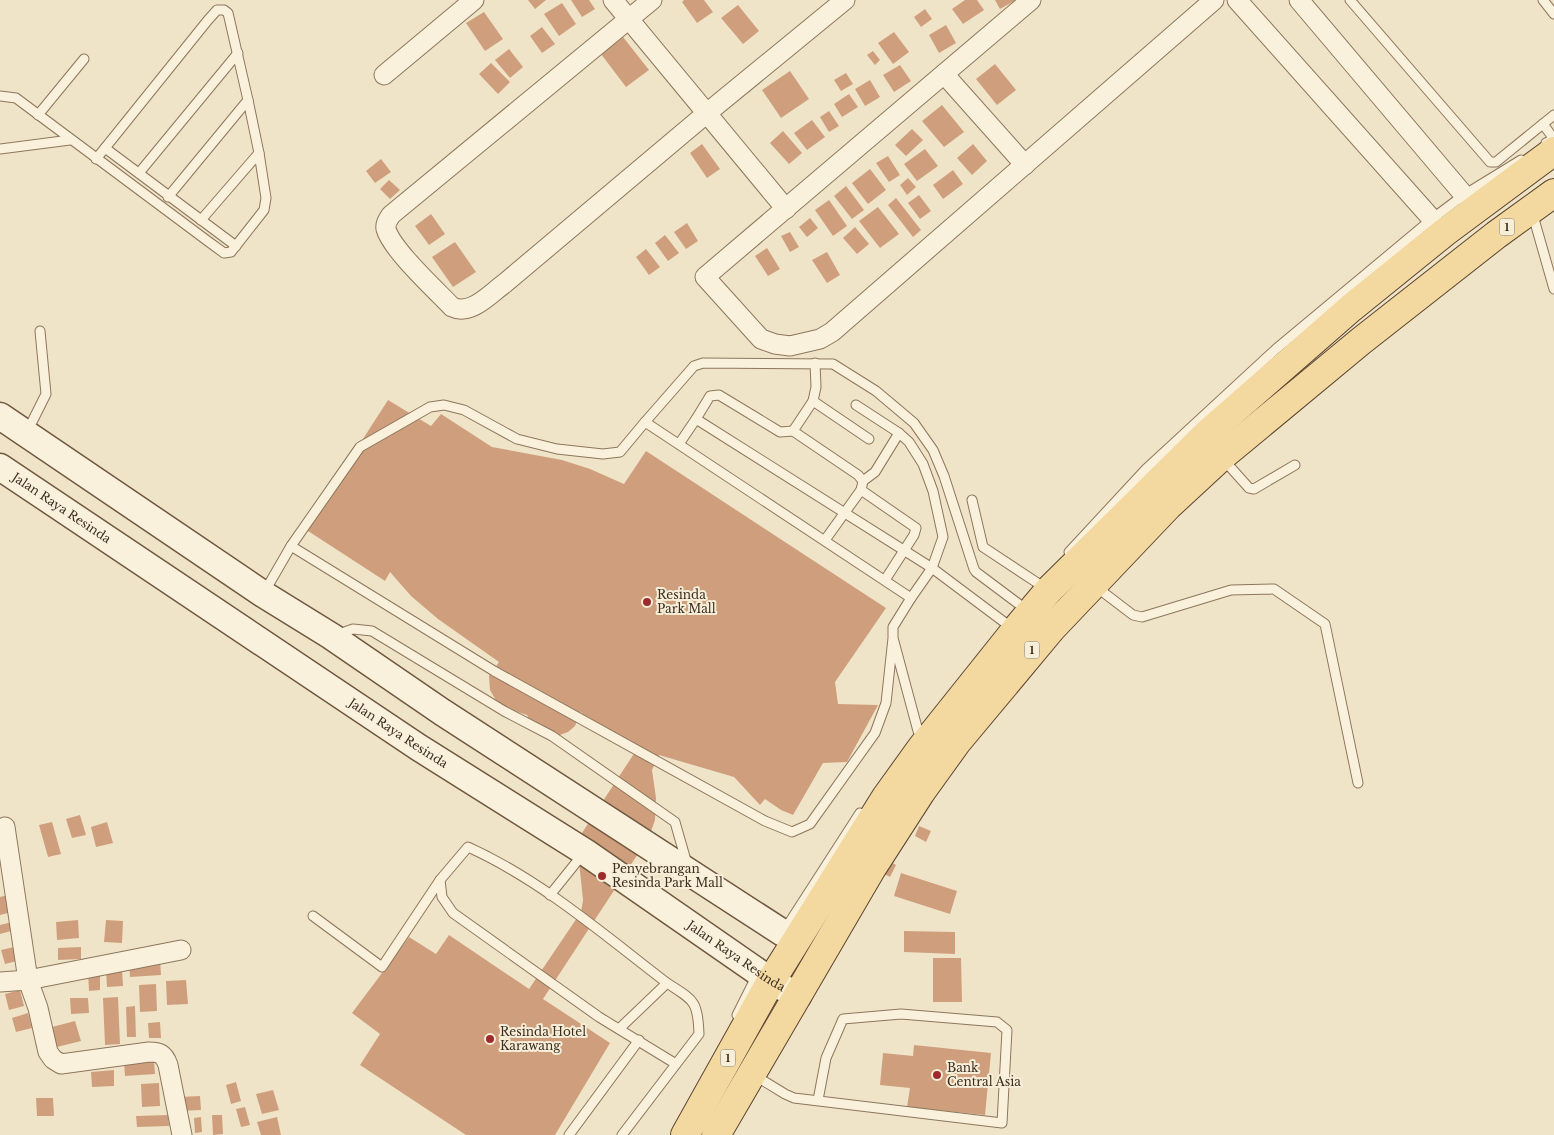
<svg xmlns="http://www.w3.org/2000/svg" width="1554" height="1135" viewBox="0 0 1554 1135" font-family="'Libre Baskerville',serif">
	<rect width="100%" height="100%" fill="#f0e4c8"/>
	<!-- building -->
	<g fill="#cf9f7d">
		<polygon points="528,0 546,0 535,9"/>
		<polygon points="571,0 589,0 595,9 582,17"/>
		<polygon points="684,0 704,0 713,12 697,23 682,2"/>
		<polygon points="965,0 977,0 984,10 963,24 952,9"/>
		<polygon points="995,0 1016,0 1000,9"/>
		<polygon points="562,3 576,24 559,36 544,14"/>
		<polygon points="738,5 759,31 743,44 721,18"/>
		<polygon points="925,9 932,19 921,27 914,17"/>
		<polygon points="484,12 503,39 485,51 466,23"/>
		<polygon points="946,25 956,43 939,53 929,35"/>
		<polygon points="542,27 555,44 542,53 530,36"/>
		<polygon points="894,32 909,52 893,64 878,43"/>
		<polygon points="623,37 649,70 626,87 601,54"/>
		<polygon points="509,49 523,67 510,78 495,60"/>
		<polygon points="873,51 880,60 875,65 867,55"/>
		<polygon points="491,63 510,82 498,94 479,74"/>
		<polygon points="995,64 1016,90 997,105 976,79"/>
		<polygon points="900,65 911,81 894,92 883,75"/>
		<polygon points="790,71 809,99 781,118 762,90"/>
		<polygon points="846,73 853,84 841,91 834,80"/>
		<polygon points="870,80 880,97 865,106 855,89"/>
		<polygon points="849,94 858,107 842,117 834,104"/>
		<polygon points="942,105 964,132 944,147 922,121"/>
		<polygon points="829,111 839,126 829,132 820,117"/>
		<polygon points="812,120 825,137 807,150 794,133"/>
		<polygon points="912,129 923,140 906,156 895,145"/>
		<polygon points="783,131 802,153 789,164 770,143"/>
		<polygon points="702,144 720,169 707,178 690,153"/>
		<polygon points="973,144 987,161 972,175 957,158"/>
		<polygon points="925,149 938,166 917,181 904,164"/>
		<polygon points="888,156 900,175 889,182 876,163"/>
		<polygon points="381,159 391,172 375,183 366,171"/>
		<polygon points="870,169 886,190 868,204 852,183"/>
		<polygon points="953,170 963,184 943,199 933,185"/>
		<polygon points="908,178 916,187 907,195 900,185"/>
		<polygon points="389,180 400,190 390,199 380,189"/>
		<polygon points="846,186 864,210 852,219 834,196"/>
		<polygon points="919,195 931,211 920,219 908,203"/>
		<polygon points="896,198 921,230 913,237 888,205"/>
		<polygon points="829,200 847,226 833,236 815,210"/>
		<polygon points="878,207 899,234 880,248 859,221"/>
		<polygon points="431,214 445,234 429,245 415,226"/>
		<polygon points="810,218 818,228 807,237 799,227"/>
		<polygon points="687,223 698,241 686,249 674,232"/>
		<polygon points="855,227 869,244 857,254 843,238"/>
		<polygon points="790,232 799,247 790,252 781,236"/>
		<polygon points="665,235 679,253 668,261 655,243"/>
		<polygon points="455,242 476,272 453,287 432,257"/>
		<polygon points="767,248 780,269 768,276 755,256"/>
		<polygon points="646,249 660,267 649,275 636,257"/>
		<polygon points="827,252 840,275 827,283 812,260"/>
		<polygon points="388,400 431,426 441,414 492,447 562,460 590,469 624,484 646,451 886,608 835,682 838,704 878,705 847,762 823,763 793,815 781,810 765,799 760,805 734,777 659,755 652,770 656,798 655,820 649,837 543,999 610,1043 555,1135 466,1135 360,1065 380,1034 352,1013 409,937 436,954 449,935 529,989 581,912 583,900 578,852 580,836 639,746 588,721 581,712 575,726 568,732 557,736 534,731 527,715 514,711 498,704 490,690 489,676 499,662 438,619 411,596 390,572 385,581 305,529"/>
		<polygon points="80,815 86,835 72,838 66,819"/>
		<polygon points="52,822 61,854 48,857 39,825"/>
		<polygon points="107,822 113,843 96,847 91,827"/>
		<polygon points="919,826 931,831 926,842 915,836"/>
		<polygon points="889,861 896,865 890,877 883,873"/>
		<polygon points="901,873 957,891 950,914 894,896"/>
		<polygon points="8,895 12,912 0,915 0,897"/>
		<polygon points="78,920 79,938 57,940 56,922"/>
		<polygon points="106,920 123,921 122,943 104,942"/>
		<polygon points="12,922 15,930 0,934 0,925"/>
		<polygon points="904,931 955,932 955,954 904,952"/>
		<polygon points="14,947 17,961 5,964 1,950"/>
		<polygon points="81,947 81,959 58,960 58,948"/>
		<polygon points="933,958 961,958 962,1002 933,1002"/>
		<polygon points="160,959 161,975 130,977 129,961"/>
		<polygon points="122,969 123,986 107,987 106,970"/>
		<polygon points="88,972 100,972 100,990 89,991"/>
		<polygon points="186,980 188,1004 167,1005 166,981"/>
		<polygon points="156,984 157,1011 140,1012 139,985"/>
		<polygon points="20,990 24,1006 9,1010 5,994"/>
		<polygon points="118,997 120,1044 105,1045 103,998"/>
		<polygon points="70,998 88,998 89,1013 71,1014"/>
		<polygon points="135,1006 136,1037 127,1037 126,1007"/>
		<polygon points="28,1013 32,1028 16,1032 12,1018"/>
		<polygon points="75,1021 81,1041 57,1047 52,1027"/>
		<polygon points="160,1022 161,1038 149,1038 148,1023"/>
		<polygon points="914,1045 991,1053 985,1115 907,1107 910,1088 880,1085 883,1053 913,1056"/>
		<polygon points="154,1060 155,1074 125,1076 124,1062"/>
		<polygon points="114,1070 114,1086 92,1087 91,1072"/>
		<polygon points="236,1082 241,1101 231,1104 226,1085"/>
		<polygon points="159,1083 160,1106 142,1107 141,1084"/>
		<polygon points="273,1090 279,1110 262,1114 256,1094"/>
		<polygon points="200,1096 201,1110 180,1111 179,1097"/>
		<polygon points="36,1098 53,1098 54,1116 37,1116"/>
		<polygon points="245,1107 250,1125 241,1127 236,1109"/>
		<polygon points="168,1115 169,1126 137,1127 136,1116"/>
		<polygon points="212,1115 222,1115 223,1134 213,1135"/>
		<polygon points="201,1117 202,1132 195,1133 194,1118"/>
		<polygon points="277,1117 281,1135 261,1135 257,1122"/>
	</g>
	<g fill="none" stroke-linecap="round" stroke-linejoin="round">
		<!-- lane casing -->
		<g stroke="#8d765c" stroke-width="11">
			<g id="lane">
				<polyline points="1350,0 1490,162 1496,162 1554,115"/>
				<polyline points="1543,0 1554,14"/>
				<polyline points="0,96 16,98 209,242 224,253 231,252 264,210 266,198 259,153 248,100 228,13 224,10 217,10 208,20 105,148"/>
				<polyline points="38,115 84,59"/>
				<polyline points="1543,124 1554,139 1546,143"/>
				<polyline points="0,149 70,140"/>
				<polyline points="96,159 105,148 236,246"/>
				<polyline points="139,173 238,53"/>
				<polyline points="168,197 248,100"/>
				<polyline points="1532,212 1554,289"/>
				<polyline points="201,220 259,153"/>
				<polyline points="813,401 816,387 815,363"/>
				<polyline points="856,405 899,433 909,442 923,464 933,491 943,537 932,568 911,598"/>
				<polyline points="696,419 710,396 719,395 780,432 793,431 858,475 863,481 861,490 916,528 914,535 885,580"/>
				<polyline points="645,422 694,366 703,363 833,364 876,391 914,423 933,450 944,476 974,569 976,572 1020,605"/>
				<polyline points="793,431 813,401 869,439"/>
				<polyline points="27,432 46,394 40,331"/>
				<polyline points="679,444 696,419 932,568 1004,622"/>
				<polyline points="1223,459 1249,488 1254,489 1295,465"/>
				<polyline points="863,481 875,472 899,433"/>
				<polyline points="972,500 983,547 1039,584"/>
				<polyline points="825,540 861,490"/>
				<polyline points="1069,552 1146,469 1276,349 1432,219 1464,195 1521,160"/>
				<polyline points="1095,586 1133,615 1142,617 1231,590 1274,589 1325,624 1358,783"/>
				<polyline points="265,591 291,546"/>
				<polyline points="336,635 353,629 372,631 504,711 552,736 675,822 687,864"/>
				<polyline points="893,638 886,703 875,733 810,824 792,832 765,821 494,671 291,546 360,447 430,407 444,405 464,410 517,439 557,449 603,454 620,452 645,422 911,598 893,627 893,638 918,731"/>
				<polyline points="440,880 442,897 453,913 599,1017 676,1064"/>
				<polyline points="550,895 583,854"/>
				<path d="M 313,916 L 382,967 L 440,880 L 468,847 C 541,880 603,934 667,983 L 619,1029"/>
				<polyline points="784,931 860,813"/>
				<polyline points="737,1015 757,975"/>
				<polyline points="754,1075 785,1094 794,1098 1002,1123 1007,1030 997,1022 901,1014 843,1019 826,1058 818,1100"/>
				<polyline points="569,1135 639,1040"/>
				<path d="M 622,1135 L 699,1034 C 698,1000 693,1000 667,983"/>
			</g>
		</g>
		<!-- street casing -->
		<g stroke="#8d765c" stroke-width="21">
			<g id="street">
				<polyline points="613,0 786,209"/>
				<path d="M 652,0 L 391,215 C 388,220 385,223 386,229 C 392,250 436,290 452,307 C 471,316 490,294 505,283 L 707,113 L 845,0"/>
				<polyline points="1031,0 705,277 761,339 775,344 790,346 820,339 832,332 1214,0"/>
				<polyline points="1237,0 1432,219"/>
				<polyline points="1299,0 1464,195"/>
				<polyline points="944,74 1025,165"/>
				<polyline points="384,75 474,0"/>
				<path d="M 5,827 L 28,980 L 38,1008 L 48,1052 L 53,1059 L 61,1064 L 149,1052 C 160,1052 164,1054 168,1065 L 182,1135"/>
				<polyline points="0,982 28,980 181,950"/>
			</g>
		</g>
		<!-- secondary casing -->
		<g stroke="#6f573f" stroke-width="29">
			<g id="secondary">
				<polyline points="0,416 263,594 331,636 442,712 783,933"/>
				<path id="s1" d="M 0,467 L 418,747 L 585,852 L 771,981 L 798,996"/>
			</g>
		</g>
		<!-- primary casing -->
		<g stroke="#5b4430" stroke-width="30">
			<g id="primary">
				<polyline points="685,1135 771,981 886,797 922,747 1017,628 1049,590 1209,432 1351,308 1445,232 1554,151"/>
				<polyline points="716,1135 872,868 921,792 957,742 1052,628 1168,506 1221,457 1361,341 1496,235 1554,193"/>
			</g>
		</g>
		<!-- lane -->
		<use href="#lane" stroke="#faf1dc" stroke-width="9"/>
		<!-- street -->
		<use href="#street" stroke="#faf1dc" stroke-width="19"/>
		<!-- secondary -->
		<use href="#secondary" stroke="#faf1dc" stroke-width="26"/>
		<!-- primary -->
		<use href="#primary" stroke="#f3d9a0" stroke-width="28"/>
	</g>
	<!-- markers -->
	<g fill="#9e2a2b" stroke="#f7eed8" stroke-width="2">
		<circle cx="647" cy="602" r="5"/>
		<circle cx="602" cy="876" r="5"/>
		<circle cx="490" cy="1039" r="5"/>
		<circle cx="937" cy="1075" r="5"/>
	</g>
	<g text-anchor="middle" stroke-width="4" stroke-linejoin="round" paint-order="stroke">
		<!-- shield labels -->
		<g fill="#f7eed8" stroke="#756857" stroke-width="1">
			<rect x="1499.5" y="218.5" width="15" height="17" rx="4"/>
			<rect x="1024.5" y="641.5" width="15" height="17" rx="4"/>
			<rect x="720.5" y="1049.5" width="15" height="17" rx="4"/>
		</g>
		<g font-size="11" font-weight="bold" fill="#3d2e20">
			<text x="1507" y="231">1</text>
			<text x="1032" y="654">1</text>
			<text x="728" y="1062">1</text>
		</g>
		<!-- street labels -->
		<g font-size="12" fill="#3d2e20" stroke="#f7eed8">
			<text dy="4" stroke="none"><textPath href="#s1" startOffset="74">Jalan Raya Resinda</textPath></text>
			<text dy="4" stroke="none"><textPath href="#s1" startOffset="479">Jalan Raya Resinda</textPath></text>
			<text dy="4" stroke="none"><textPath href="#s1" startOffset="884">Jalan Raya Resinda</textPath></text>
		</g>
		<!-- poi labels -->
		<g font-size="12" fill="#3d2e20" stroke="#f7eed8" text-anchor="start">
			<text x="657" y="599">Resinda<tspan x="657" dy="14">Park Mall</tspan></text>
			<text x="612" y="873">Penyebrangan<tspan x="612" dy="14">Resinda Park Mall</tspan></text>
			<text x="500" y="1036">Resinda Hotel<tspan x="500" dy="14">Karawang</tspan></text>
			<text x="947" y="1072">Bank<tspan x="947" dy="14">Central Asia</tspan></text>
		</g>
	</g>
</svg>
